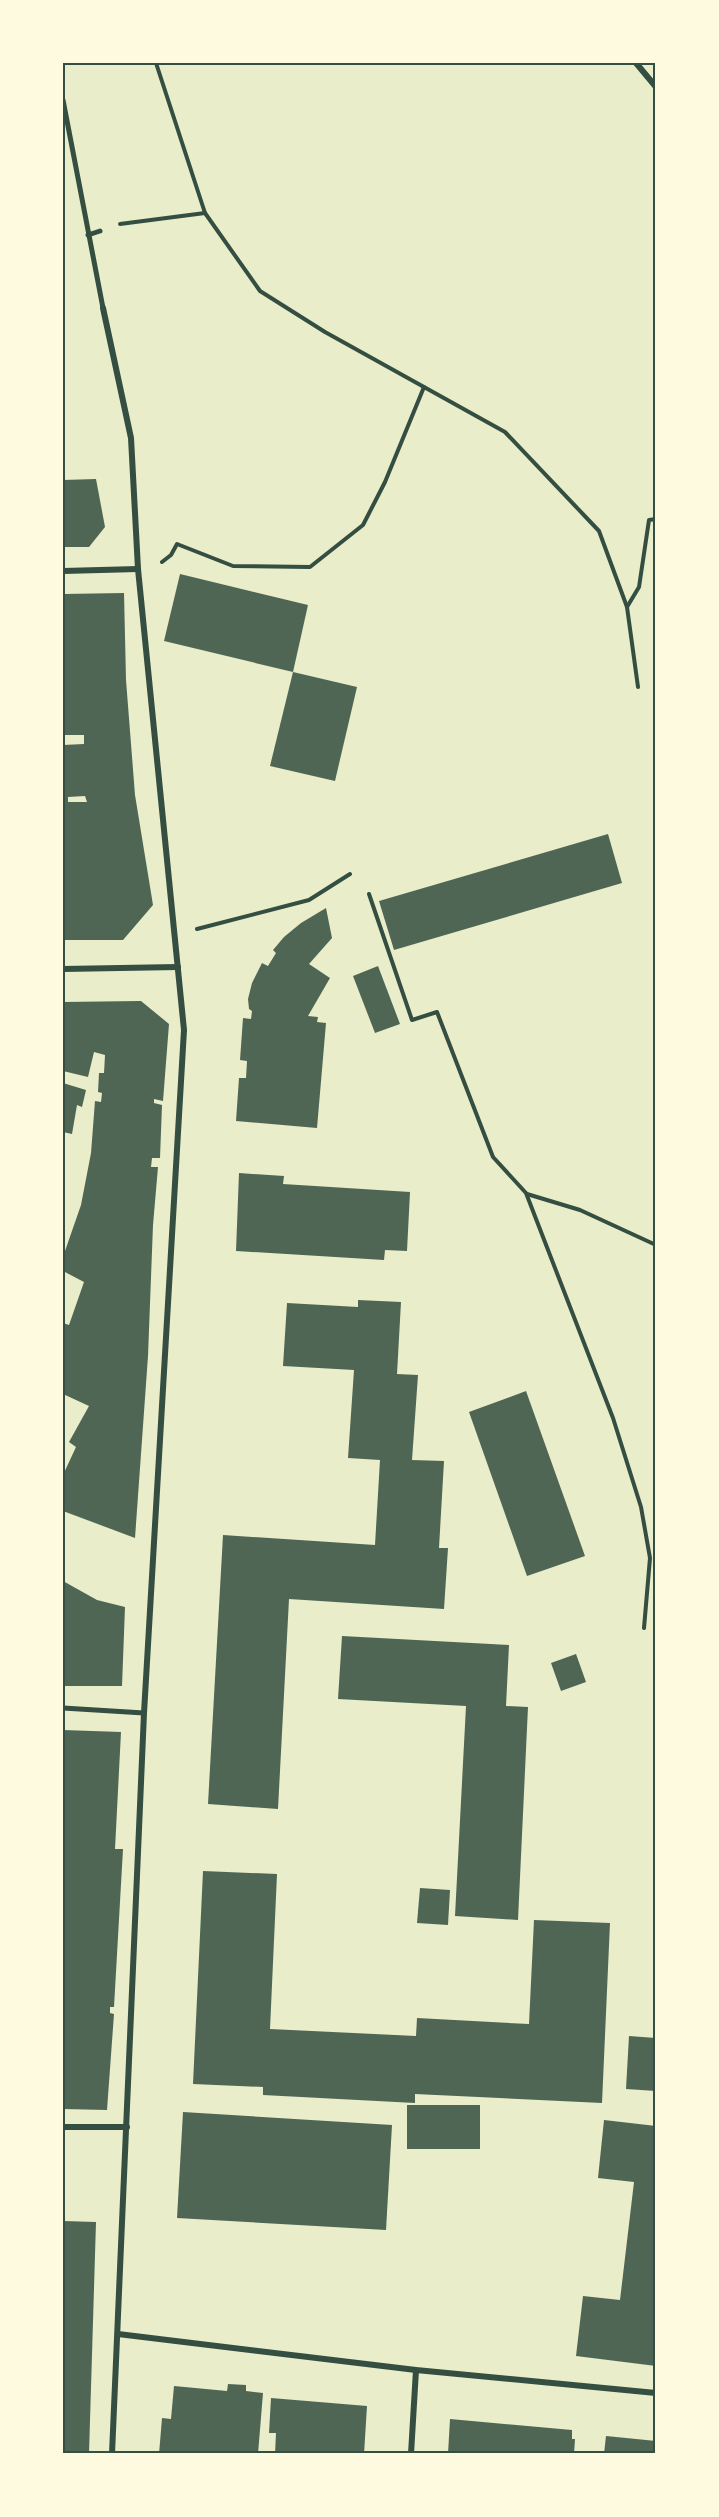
<svg xmlns="http://www.w3.org/2000/svg" width="719" height="2517" viewBox="0 0 719 2517" font-family="'Fira Sans Condensed',sans-serif">
	<rect width="100%" height="100%" fill="#e9edc9"/>
	<!-- building -->
	<g fill="#4f6655" fill-rule="evenodd">
		<polygon points="96,479 105,527 89,547 63,547 63,480"/>
		<polygon points="180,574 308,605 293,672 164,641"/>
		<path d="M 124,593 L 126,680 L 135,795 L 153,905 L 123,940 L 63,940 L 63,745 L 84,744 L 84,735 L 63,735 L 63,594 ZM 85,796 L 87,802 L 68,802 L 68,797 Z"/>
		<polygon points="293,672 357,687 335,781 270,766"/>
		<polygon points="608,834 622,883 394,950 379,901"/>
		<polygon points="326,908 332,938 309,964 330,978 308,1016 318,1017 317,1022 326,1023 317,1128 236,1121 239,1078 246,1078 247,1061 240,1060 243,1018 251,1019 252,1011 249,1009 248,999 252,983 262,963 268,966 276,953 273,950 284,937 301,923"/>
		<polygon points="378,966 400,1024 375,1033 353,976"/>
		<polygon points="141,1001 169,1024 163,1101 154,1099 154,1103 162,1105 160,1158 152,1158 151,1167 158,1167 153,1225 148,1356 135,1538 63,1511 63,1475 76,1447 69,1442 89,1406 63,1394 63,1323 69,1325 84,1282 63,1271 63,1250 65,1251 81,1205 91,1153 95,1101 101,1102 102,1093 98,1092 99,1073 104,1073 105,1055 94,1052 88,1077 63,1071 63,1002"/>
		<polygon points="63,1083 86,1090 82,1107 77,1105 72,1134 63,1132"/>
		<polygon points="239,1173 284,1176 283,1184 410,1192 407,1251 385,1250 384,1260 236,1251"/>
		<polygon points="358,1300 401,1302 397,1374 418,1375 412,1460 444,1461 439,1548 448,1548 444,1609 289,1599 278,1809 208,1804 223,1535 375,1545 380,1460 348,1458 354,1370 283,1366 287,1303 358,1307"/>
		<polygon points="526,1391 585,1556 527,1576 469,1412"/>
		<polygon points="63,1581 97,1600 125,1607 122,1686 63,1686"/>
		<polygon points="342,1636 509,1645 506,1706 528,1707 518,1920 455,1916 466,1706 338,1699"/>
		<polygon points="576,1654 586,1682 561,1691 551,1663"/>
		<polygon points="63,1730 121,1732 115,1849 123,1849 114,2007 110,2007 110,2013 114,2014 107,2110 63,2109"/>
		<polygon points="203,1871 277,1874 270,2029 416,2036 417,2018 529,2024 534,1920 610,1923 602,2103 415,2094 415,2103 263,2095 263,2087 193,2084"/>
		<polygon points="420,1888 450,1890 448,1925 417,1923"/>
		<polygon points="629,2036 656,2038 656,2091 626,2089"/>
		<rect x="407" y="2105" width="73" height="44"/>
		<polygon points="183,2112 392,2125 386,2230 177,2218"/>
		<polygon points="604,2120 656,2126 656,2366 576,2356 583,2296 620,2300 634,2182 598,2178"/>
		<polygon points="63,2221 96,2222 89,2454 63,2454"/>
		<polygon points="228,2384 246,2385 246,2391 263,2393 258,2454 159,2454 162,2418 171,2419 174,2386 227,2391"/>
		<polygon points="271,2398 367,2406 364,2454 275,2454 276,2433 269,2433"/>
		<polygon points="450,2419 572,2430 572,2439 575,2439 574,2454 448,2454"/>
		<polygon points="606,2436 656,2441 656,2454 604,2454"/>
	</g>
	<g fill="none" stroke-linecap="round" stroke-linejoin="round">
		<!-- path -->
		<g stroke="#344e41" stroke-width="4">
			<polyline points="156,63 205,213 260,291 325,332 505,432 599,531 627,607 638,687"/>
			<polyline points="120,224 205,213"/>
			<polyline points="162,562 171,555 177,544 233,566 310,567 363,525 385,482 424,387"/>
			<polyline points="627,607 639,587 649,520 656,519"/>
			<polyline points="369,894 412,1020 437,1012 493,1157 526,1193 613,1418 641,1507 650,1558 644,1628"/>
			<polyline points="197,929 309,900 350,874"/>
			<polyline points="527,1194 580,1210 656,1245"/>
		</g>
		<!-- pedestrian -->
		<g stroke="#344e41" stroke-width="5">
			<polyline points="63,100 103,308"/>
			<polyline points="88,235 100,231"/>
			<polyline points="63,1708 144,1713"/>
		</g>
		<!-- minor -->
		<g stroke="#344e41" stroke-width="6">
			<polyline points="636,63 656,87"/>
			<polyline points="103,308 131,438 138,569 184,1030 144,1713 112,2454"/>
			<polyline points="63,571 138,569"/>
			<polyline points="63,969 178,967"/>
			<polyline points="63,2127 127,2127"/>
			<polyline points="118,2334 416,2370 656,2393"/>
			<polyline points="411,2454 416,2370"/>
		</g>
	</g>
	<!-- border -->
	<rect width="719" height="2517" fill="none" stroke="#fefae0" stroke-width="129"/>
	<rect x="64" y="64" width="590" height="2388" fill="none" stroke="#344e41" stroke-width="2"/>
</svg>
